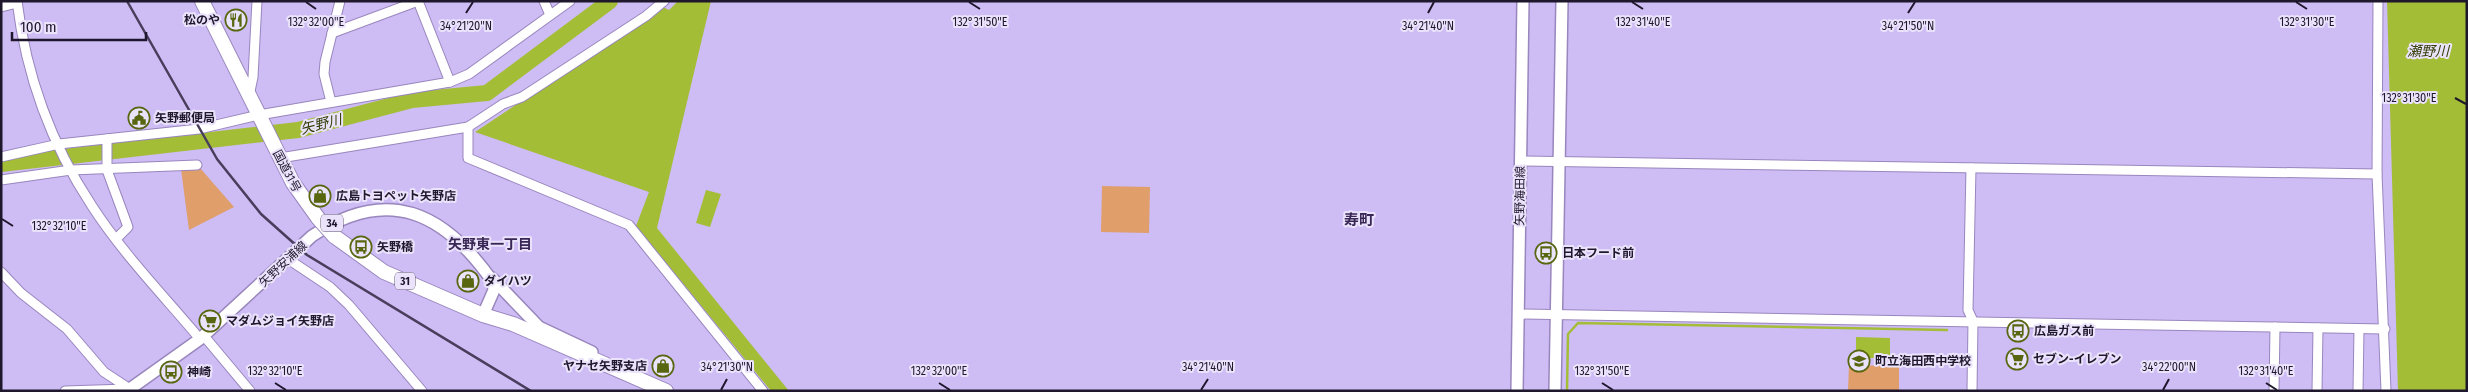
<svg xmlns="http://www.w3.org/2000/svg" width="2468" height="392" viewBox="0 0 2468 392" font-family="'Fira Sans Condensed','Noto Sans JP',sans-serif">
	<rect width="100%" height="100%" fill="#cebcf5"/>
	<!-- green -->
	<g fill="#df9e6a">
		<polygon points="200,168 234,207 189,230 181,169"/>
		<polygon points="1102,186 1150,187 1149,233 1101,232"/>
		<polygon points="1849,365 1899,366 1899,391 1848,390"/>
	</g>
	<!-- water -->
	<g fill="#a4bd36">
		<polygon points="678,1 711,1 657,228 789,391 771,391 636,226 649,192 475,132 663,7 669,10"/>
		<polygon points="2387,1 2467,1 2467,391 2398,391"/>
		<polygon points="706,190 721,194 710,227 696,223"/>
		<polygon points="1856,337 1890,338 1890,358 1856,358"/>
	</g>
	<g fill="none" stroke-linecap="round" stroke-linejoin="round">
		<!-- stream -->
		<polyline stroke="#a4bd36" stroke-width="2.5" points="1567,391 1568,334 1578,323 1947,330"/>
		<!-- river -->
		<polyline stroke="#a4bd36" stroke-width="16" points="1,164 298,130 412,100 487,93 610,1"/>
		<!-- minor casing -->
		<g stroke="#9986bd" stroke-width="11">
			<g id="minor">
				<path d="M 17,1 C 26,75 51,144 92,206 C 123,254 164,296 200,339"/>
				<polyline points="418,1 450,82"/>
				<polyline points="544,1 550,15"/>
				<polyline points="2378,1 2377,174 2386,391"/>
				<polyline points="1,7 17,3"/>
				<polyline points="332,33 418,1"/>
				<polyline points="249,96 253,77 257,1"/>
				<polyline points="331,102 324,74 325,62 340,1"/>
				<polyline points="468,127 468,158 629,225 763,391"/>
				<polyline points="107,139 107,170 128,227 116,239"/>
				<polyline points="1,157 59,144 199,129 259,115 450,82 469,74 570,1"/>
				<polyline points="280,158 468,127 503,104 522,97 646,16 664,1"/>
				<polyline points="1521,161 2377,174"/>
				<polyline points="1971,168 1968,310 1973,321 1972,391"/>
				<polyline points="1,180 71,170 197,165"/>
				<polyline points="288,259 330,287 349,305 422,391"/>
				<polyline points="1,272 21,293 67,329 104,372 133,391"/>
				<polyline points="1518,314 2385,329"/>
				<polyline points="204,336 250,391"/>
				<polyline points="65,391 128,389"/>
				<polyline points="2274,391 2275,327"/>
				<polyline points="2317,391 2318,328"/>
				<polyline points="2358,391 2359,329"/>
			</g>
		</g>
		<!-- major casing -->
		<g stroke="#9986bd" stroke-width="14">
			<g id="major">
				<polyline points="492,278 539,327 592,352"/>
				<path d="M 127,391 L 200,339 L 312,236 C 388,185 444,212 493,282 L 494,290 L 483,315"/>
				<polyline points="1517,391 1523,1"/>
				<polyline points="1555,391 1562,1"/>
			</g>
		</g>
		<!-- highway casing -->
		<g stroke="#9986bd" stroke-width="16">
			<g id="highway">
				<polyline points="202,1 293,183 318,218"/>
				<polyline points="334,236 384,272 483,315 513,324 666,391"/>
			</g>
		</g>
		<!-- minor -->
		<use href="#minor" stroke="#fff" stroke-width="9"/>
		<!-- major -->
		<use href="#major" stroke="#fff" stroke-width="11"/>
		<!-- highway -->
		<use href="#highway" stroke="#fff" stroke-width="14"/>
		<!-- rail -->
		<polyline stroke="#483d5b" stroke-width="2.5" points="127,1 217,159 261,214 307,255 531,391"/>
		<!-- highway-bridge casing -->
		<g stroke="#9986bd" stroke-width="16" stroke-linecap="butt">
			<polyline id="highway-bridge" points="318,218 334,236"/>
		</g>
		<!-- highway-bridge -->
		<use href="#highway-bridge" stroke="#fff" stroke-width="14"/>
	</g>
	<!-- ticks -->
	<path fill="none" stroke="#1f172c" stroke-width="2" d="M 306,2 L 316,9M 969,2 L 980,9M 1632,2 L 1643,9M 2296,2 L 2307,9M 466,13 L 473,2M 1428,13 L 1434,2M 1908,13 L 1915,2M 2455,98 L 2466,104M 2,219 L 13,226M 275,383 L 286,390M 939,383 L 950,390M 1602,383 L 1613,390M 2266,383 L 2277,390M 721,390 L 727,379M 1201,390 L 1208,379M 2163,390 L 2169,379"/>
	<!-- icons -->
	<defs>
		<g id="restaurant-ring" transform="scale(1.125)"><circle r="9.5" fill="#eae3fb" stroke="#58670f" stroke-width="1.5"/><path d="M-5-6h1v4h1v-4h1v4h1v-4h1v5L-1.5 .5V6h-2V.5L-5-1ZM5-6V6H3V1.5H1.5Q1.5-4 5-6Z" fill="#58670f"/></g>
		<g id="civic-ring" transform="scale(1.125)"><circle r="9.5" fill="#eae3fb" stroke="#58670f" stroke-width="1.5"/><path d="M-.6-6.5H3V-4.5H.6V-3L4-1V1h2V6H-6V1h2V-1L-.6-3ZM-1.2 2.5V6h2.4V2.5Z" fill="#58670f"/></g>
		<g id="shop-ring" transform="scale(1.125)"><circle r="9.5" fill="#eae3fb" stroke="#58670f" stroke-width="1.5"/><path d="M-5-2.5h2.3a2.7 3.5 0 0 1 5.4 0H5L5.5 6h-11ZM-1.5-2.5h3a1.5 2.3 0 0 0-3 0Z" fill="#58670f"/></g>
		<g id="bus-ring" transform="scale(1.125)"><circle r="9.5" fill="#eae3fb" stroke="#58670f" stroke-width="1.5"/><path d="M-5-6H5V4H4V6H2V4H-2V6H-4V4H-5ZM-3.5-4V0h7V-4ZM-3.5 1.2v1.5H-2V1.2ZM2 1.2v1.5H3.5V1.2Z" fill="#58670f"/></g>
		<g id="supermarket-ring" transform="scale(1.125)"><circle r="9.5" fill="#eae3fb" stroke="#58670f" stroke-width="1.5"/><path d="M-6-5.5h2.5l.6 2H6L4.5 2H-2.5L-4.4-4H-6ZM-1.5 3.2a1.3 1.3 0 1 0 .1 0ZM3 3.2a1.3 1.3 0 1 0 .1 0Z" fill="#58670f"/></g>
		<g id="school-ring" transform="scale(1.125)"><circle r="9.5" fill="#eae3fb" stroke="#58670f" stroke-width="1.5"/><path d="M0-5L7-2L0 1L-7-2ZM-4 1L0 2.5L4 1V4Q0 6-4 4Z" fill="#58670f"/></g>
	</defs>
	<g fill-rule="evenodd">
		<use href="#restaurant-ring" x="236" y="20"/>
		<use href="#civic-ring" x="139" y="118"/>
		<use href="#shop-ring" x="320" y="196"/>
		<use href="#bus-ring" x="361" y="247"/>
		<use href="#bus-ring" x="1546" y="253"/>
		<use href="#shop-ring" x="468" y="281"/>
		<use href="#supermarket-ring" x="210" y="321"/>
		<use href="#bus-ring" x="2018" y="331"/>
		<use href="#supermarket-ring" x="2017" y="359"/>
		<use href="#school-ring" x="1859" y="361"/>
		<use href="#shop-ring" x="663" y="366"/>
		<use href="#bus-ring" x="171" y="372"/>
	</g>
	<g text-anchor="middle" stroke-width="4" stroke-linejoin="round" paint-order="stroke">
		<!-- shield labels -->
		<g fill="#eae3fb" stroke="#5c546a" stroke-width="1">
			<rect x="321" y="214.5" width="22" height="17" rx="4"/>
			<rect x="395" y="272.5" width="20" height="17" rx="4"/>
		</g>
		<g font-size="11" font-weight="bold" fill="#1f172c">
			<text x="332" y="227">34</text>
			<text x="405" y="285">31</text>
		</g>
		<!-- poi labels -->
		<g font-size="12" font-weight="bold" fill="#1f172c" stroke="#eae3fb" text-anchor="start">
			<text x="220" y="24" text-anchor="end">松のや</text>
			<text x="155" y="122">矢野郵便局</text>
			<text x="336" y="200">広島トヨペット矢野店</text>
			<text x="377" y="251">矢野橋</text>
			<text x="1562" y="257">日本フード前</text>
			<text x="484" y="285">ダイハツ</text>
			<text x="226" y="325">マダムジョイ矢野店</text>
			<text x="2034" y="335">広島ガス前</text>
			<text x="2033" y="363">セブン-イレブン</text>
			<text x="1875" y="365">町立海田西中学校</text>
			<text x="647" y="370" text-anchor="end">ヤナセ矢野支店</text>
			<text x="187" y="376">神崎</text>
		</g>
		<!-- street labels -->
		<g font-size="12" fill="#1f172c" stroke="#eae3fb">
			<text transform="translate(287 171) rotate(62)" y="4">国道31号</text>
			<text transform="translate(1520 196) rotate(-89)" y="4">矢野海田線</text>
			<text transform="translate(283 264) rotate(-43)" y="4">矢野安浦線</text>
		</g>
		<!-- water labels -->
		<g font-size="14" font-style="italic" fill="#343e07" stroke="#eae3fb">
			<text x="2428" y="56">瀬野川</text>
			<text transform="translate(321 124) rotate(-14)" y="5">矢野川</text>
		</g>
		<!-- neighbourhood labels -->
		<g font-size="14" font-weight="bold" fill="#382654" stroke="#eae3fb">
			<text x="490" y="249">矢野東一丁目</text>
		</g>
		<!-- quarter labels -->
		<g font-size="15" font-weight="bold" fill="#382654" stroke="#eae3fb">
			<text x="1359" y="225">寿町</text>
		</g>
	</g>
	<g font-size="12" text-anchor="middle" fill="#1f172c" stroke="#eae3fb" stroke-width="4" stroke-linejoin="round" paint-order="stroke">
		<text x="316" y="26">132°32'00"E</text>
		<text x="980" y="26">132°31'50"E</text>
		<text x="1643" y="26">132°31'40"E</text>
		<text x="2307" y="26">132°31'30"E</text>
		<text x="466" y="30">34°21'20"N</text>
		<text x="1908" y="30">34°21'50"N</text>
		<text x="1428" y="30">34°21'40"N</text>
		<text x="2409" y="102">132°31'30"E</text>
		<text x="59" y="230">132°32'10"E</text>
		<text x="727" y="371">34°21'30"N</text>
		<text x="1208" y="371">34°21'40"N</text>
		<text x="2169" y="371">34°22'00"N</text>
		<text x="275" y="375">132°32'10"E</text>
		<text x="939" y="375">132°32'00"E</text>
		<text x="1602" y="375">132°31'50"E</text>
		<text x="2266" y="375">132°31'40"E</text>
	</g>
	<!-- border -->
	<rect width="2468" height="392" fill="none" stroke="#1f172c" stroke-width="5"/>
	<!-- scale -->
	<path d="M12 32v8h134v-8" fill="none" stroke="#1f172c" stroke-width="2.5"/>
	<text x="20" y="32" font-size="15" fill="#1f172c" stroke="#eae3fb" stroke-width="4" paint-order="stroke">100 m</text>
</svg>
